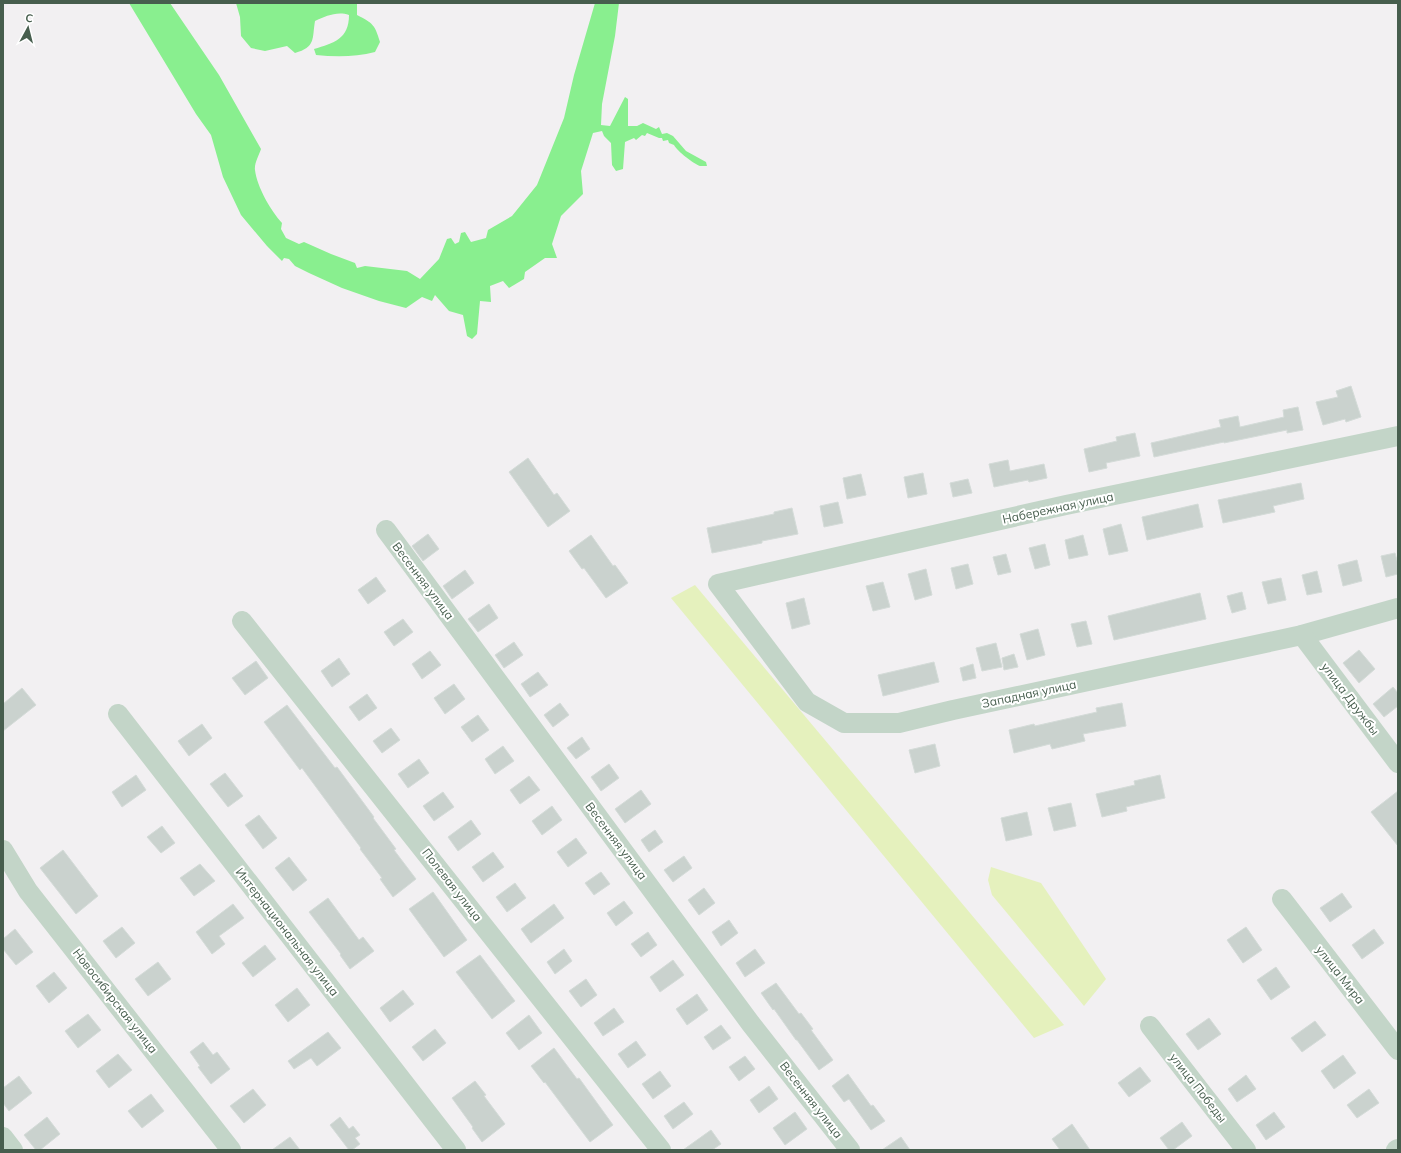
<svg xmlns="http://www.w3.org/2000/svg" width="1401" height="1153" viewBox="0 0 1401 1153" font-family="Mulish,sans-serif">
	<rect width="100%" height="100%" fill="#f2f0f2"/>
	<!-- green -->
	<g fill="#e5f1bd">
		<polygon points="695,585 1064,1025 1034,1038 671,598"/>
		<polygon points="991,867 1041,883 1106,979 1084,1006 992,895 988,880"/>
	</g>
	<!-- water -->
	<g fill="#89ef8f">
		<path d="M 129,3 L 170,3 L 219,75 L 261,149 C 259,155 254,164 255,170 C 257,187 271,211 282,223 L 281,229 L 286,238 L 299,244 L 304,242 L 331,254 L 355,263 L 357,268 L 365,266 L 407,271 L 420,279 L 439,259 L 447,239 L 451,238 L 455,244 L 459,242 L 461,233 L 465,232 L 471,242 L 486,238 L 488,230 L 512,216 L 537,185 L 564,118 L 574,75 L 595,3 L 619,3 L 615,36 L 602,104 L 601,125 L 610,126 L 625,97 L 628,99 L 628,126 L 637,126 L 643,123 L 656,129 L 659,127 L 662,134 L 667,133 L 673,136 L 686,151 L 706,162 L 707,166 C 706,166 701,166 700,166 C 694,164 677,151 674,145 L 669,143 L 668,140 L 663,141 L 662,138 L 659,138 L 647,133 L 645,136 L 642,135 L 636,140 L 634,138 L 625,142 L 623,169 L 616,171 L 612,165 L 611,143 L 604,136 L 602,131 L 593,133 L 581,171 L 583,194 L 561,216 L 552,244 L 557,258 L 545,258 L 525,272 L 524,279 L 509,288 L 503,281 L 490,286 L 491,302 L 480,301 L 477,334 L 472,339 L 467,336 L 463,315 L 449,311 L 435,295 L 432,301 L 422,297 L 406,308 L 379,301 L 342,288 L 309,273 L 295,266 L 289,259 L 284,258 L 282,261 L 267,246 L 241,215 L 223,177 L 211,135 L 196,114 Z"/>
		<path d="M 236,3 L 358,3 L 357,4 L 357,15 C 373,23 375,25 380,42 L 375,52 C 356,57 336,57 316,55 L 314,49 C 334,43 349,39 349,15 C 337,11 326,16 315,21 C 312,39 316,47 295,53 L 287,46 L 265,51 L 251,48 L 241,36 L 240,17 Z"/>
	</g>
	<!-- building -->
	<g fill="#cad2ce" stroke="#d4dbd8">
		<polygon points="1351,386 1361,417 1346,422 1345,419 1323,425 1316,402 1338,397 1336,391"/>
		<polygon points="1298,407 1303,430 1287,433 1287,430 1224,443 1224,442 1154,457 1151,443 1221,427 1219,420 1238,416 1240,427 1284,417 1283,410"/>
		<polygon points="1135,433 1140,456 1106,463 1107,468 1089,472 1084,449 1117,441 1116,437"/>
		<polygon points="528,458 554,495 557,493 570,511 548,527 509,472"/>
		<polygon points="1008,460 1010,471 1044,464 1047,478 1029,482 1028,480 994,487 989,464"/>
		<polygon points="923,473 927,494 908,498 904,477"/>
		<polygon points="861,474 866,495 847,499 843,478"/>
		<polygon points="968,479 972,493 953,497 950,483"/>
		<polygon points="1301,483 1304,499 1273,506 1275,512 1223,523 1218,500"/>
		<polygon points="838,502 843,523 824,527 820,506"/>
		<polygon points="1198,504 1203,527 1147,540 1142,517"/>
		<polygon points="792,508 798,534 762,541 762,543 712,553 707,528 774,514 774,512"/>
		<polygon points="1121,524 1128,551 1109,555 1103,529"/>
		<polygon points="428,534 439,549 423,561 412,546"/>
		<polygon points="591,535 613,566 615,565 628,583 606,598 584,568 582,569 569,551"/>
		<polygon points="1083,535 1088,555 1069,559 1065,540"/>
		<polygon points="1045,544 1050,565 1035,569 1029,548"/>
		<polygon points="1395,553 1398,564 1398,574 1386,577 1381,556"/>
		<polygon points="1006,554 1011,572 998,575 993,557"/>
		<polygon points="1357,560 1362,581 1343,586 1338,565"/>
		<polygon points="968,564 973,584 956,589 951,568"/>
		<polygon points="926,569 932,595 915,600 908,574"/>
		<polygon points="465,570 474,583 452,599 443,586"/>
		<polygon points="1317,571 1322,592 1307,595 1302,575"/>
		<polygon points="376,577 386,591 368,604 358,590"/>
		<polygon points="1281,578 1286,600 1268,604 1262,582"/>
		<polygon points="883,582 890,607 873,611 866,586"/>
		<polygon points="1242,592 1246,609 1232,613 1227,596"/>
		<polygon points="1200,593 1206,619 1114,640 1108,616"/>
		<polygon points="804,598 810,624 792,629 786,603"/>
		<polygon points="489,604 498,618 478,632 468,619"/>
		<polygon points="403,619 413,632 394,646 384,632"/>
		<polygon points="1086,621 1092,644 1077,647 1071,624"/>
		<polygon points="1038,629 1045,655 1027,660 1020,634"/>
		<polygon points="514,642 523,655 504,668 495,655"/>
		<polygon points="996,643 1002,667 982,671 976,648"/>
		<polygon points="1359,650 1375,669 1359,683 1343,663"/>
		<polygon points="430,651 441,665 422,679 412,664"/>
		<polygon points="1014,654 1018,667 1004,670 1002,658"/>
		<polygon points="339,658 350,674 332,687 321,671"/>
		<polygon points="256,661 268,678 245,695 232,678"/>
		<polygon points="934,662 939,682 883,696 878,675"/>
		<polygon points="973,664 976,678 963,681 960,668"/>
		<polygon points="538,672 548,685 530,697 521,684"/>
		<polygon points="454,684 465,699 445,714 434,698"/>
		<polygon points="1393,687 1398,693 1398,706 1384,717 1373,704"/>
		<polygon points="22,688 36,705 3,731 3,704"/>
		<polygon points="367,694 377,708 359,721 349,707"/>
		<polygon points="560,703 569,715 553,727 544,715"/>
		<polygon points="1122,703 1126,726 1083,734 1085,741 1052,749 1050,744 1014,753 1009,730 1034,724 1035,726 1097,712 1096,708"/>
		<polygon points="287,705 335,768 337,767 374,817 373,818 396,849 394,850 416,879 393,897 380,879 382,878 360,849 361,848 302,768 300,770 264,722"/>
		<polygon points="478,715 489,730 472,742 461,727"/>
		<polygon points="202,724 212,738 189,756 178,741"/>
		<polygon points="391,728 400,740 382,753 373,741"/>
		<polygon points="582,737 590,749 576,759 567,748"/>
		<polygon points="935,744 940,766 915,773 909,750"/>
		<polygon points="503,746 514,761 495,774 485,759"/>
		<polygon points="419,759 429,773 408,788 398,774"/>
		<polygon points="609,764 619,778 601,791 591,777"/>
		<polygon points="225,773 243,796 228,807 210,784"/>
		<polygon points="136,775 146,790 122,807 112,792"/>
		<polygon points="1160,775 1165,798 1126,807 1127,811 1102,817 1096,794 1135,785 1134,781"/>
		<polygon points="529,776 540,790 520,804 510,790"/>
		<polygon points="641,790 651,804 625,823 615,809"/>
		<polygon points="1398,791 1398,846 1371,812"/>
		<polygon points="443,792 454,807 434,821 423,806"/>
		<polygon points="1071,803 1076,826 1054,831 1048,808"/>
		<polygon points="552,806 562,820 542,835 532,821"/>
		<polygon points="1027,812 1032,835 1006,841 1001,818"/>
		<polygon points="259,815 277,838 263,849 245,825"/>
		<polygon points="471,820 481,834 458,851 448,837"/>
		<polygon points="162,826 175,843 161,853 147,837"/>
		<polygon points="655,830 663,842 649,852 641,840"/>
		<polygon points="576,838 587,853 568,867 557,852"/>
		<polygon points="63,850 98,896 76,914 40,868"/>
		<polygon points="493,852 504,867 483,882 472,867"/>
		<polygon points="684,856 692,868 673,882 664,870"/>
		<polygon points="289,857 307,880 293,891 275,868"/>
		<polygon points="200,864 215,881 194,896 180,878"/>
		<polygon points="601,872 610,884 594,895 585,883"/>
		<polygon points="515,883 526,898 507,912 496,897"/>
		<polygon points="704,888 715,903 699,915 688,900"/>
		<polygon points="433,892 467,940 444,957 409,909"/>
		<polygon points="1342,893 1352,907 1330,922 1320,908"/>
		<polygon points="328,898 359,940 363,937 374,951 350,969 340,955 341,954 309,912"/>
		<polygon points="624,901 633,913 616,926 607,913"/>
		<polygon points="233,904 244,918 219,936 225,944 212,954 196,932"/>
		<polygon points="554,904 564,918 531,943 521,929"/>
		<polygon points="729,920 738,933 721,946 712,932"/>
		<polygon points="122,927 135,943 116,958 103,941"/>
		<polygon points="1246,927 1262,950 1243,963 1227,940"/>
		<polygon points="15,929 33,952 16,965 3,949 3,939"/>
		<polygon points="1374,929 1384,943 1362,959 1352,945"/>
		<polygon points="648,932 657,945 641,957 631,944"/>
		<polygon points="265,945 276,959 253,977 242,963"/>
		<polygon points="564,949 572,961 555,974 547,962"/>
		<polygon points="755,949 765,963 745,977 736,963"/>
		<polygon points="480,955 515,1001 492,1019 456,972"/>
		<polygon points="673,960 684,975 660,992 650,977"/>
		<polygon points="158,962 171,979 148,996 135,979"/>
		<polygon points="1276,967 1290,987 1271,1000 1257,980"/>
		<polygon points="54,972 67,988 49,1003 36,986"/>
		<polygon points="586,979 597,995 581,1007 569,991"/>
		<polygon points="776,983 799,1014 801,1013 813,1029 811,1030 833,1060 819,1070 797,1040 796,1040 774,1009 773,1010 761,993"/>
		<polygon points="297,988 310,1005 288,1022 275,1005"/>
		<polygon points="403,990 414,1004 390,1022 380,1008"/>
		<polygon points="697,994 708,1010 687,1025 676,1009"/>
		<polygon points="614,1008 624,1022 603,1036 594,1023"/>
		<polygon points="88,1014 101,1030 78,1048 65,1031"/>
		<polygon points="529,1015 542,1033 519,1050 506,1033"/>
		<polygon points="1209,1018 1221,1034 1198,1050 1186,1034"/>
		<polygon points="1315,1021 1326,1035 1302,1052 1291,1038"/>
		<polygon points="721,1025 731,1038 713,1050 704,1037"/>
		<polygon points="435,1029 446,1043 423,1061 412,1047"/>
		<polygon points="328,1032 341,1048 317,1066 311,1058 294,1069 288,1061"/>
		<polygon points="636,1041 646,1055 628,1068 618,1054"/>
		<polygon points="203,1042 213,1055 217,1052 230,1069 211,1084 198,1067 200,1066 190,1052"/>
		<polygon points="554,1048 577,1079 579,1078 613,1125 590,1142 545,1082 544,1083 531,1066"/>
		<polygon points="118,1054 132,1070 109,1088 96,1071"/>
		<polygon points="1343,1055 1356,1073 1334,1089 1321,1071"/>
		<polygon points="745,1056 755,1069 739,1081 729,1067"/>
		<polygon points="1140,1067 1151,1081 1129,1097 1118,1083"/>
		<polygon points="660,1071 671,1086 653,1099 642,1084"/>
		<polygon points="848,1074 871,1106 873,1105 885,1121 871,1130 849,1099 844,1102 832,1086"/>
		<polygon points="1246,1075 1256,1089 1237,1102 1228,1089"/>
		<polygon points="19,1076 32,1093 9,1111 3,1103 3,1088"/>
		<polygon points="475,1081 486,1095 484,1096 505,1124 482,1142 472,1128 473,1127 452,1098"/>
		<polygon points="769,1086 778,1099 759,1113 750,1100"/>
		<polygon points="253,1089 266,1105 244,1123 230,1106"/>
		<polygon points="1369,1089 1379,1103 1357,1118 1347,1105"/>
		<polygon points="151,1094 164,1111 142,1128 128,1111"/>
		<polygon points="684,1102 693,1114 673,1129 664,1116"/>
		<polygon points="795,1112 807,1129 785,1145 773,1128"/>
		<polygon points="1274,1112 1285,1127 1266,1140 1256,1125"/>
		<polygon points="47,1117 60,1134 40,1150 36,1150 24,1135"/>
		<polygon points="340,1117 349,1129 353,1126 360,1135 355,1138 360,1144 352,1150 349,1150 330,1125"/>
		<polygon points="1182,1122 1192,1136 1173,1150 1169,1150 1160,1138"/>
		<polygon points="1072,1124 1090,1150 1060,1150 1052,1139"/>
		<polygon points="711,1130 721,1144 712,1150 683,1150"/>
		<polygon points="290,1137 300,1150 272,1150"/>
		<polygon points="901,1137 910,1150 882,1150"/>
	</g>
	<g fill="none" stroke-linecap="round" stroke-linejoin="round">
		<!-- minor -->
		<g stroke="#c3d5c8" stroke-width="20">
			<polyline points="1398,436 1066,505 718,584 807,702 844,723 899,723 953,710 1302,635 1398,608"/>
			<polyline points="386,530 751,1024 850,1150"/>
			<polyline points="242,621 661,1150"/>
			<polyline points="1302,635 1398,763"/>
			<polyline points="118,714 456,1150"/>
			<polyline points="3,850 28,891 231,1150"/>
			<polyline points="1282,899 1398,1050"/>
			<polyline points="1150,1026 1246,1150"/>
			<polyline points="3,1137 13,1150"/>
			<polyline points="1396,1150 1398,1149"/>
		</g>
	</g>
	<g text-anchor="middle" stroke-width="4" stroke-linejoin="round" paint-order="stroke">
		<!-- street labels -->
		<g font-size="12" fill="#475e4e" stroke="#fff">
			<text transform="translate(1058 508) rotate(-12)" y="4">Набережная улица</text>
			<text transform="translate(423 581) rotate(53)" y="4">Весенняя улица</text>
			<text transform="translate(1029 694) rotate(-12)" y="4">Западная улица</text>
			<text transform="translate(1350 699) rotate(53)" y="4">улица Дружбы</text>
			<text transform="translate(616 841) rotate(53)" y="4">Весенняя улица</text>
			<text transform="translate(452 885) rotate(52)" y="4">Полевая улица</text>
			<text transform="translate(287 932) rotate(52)" y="4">Интернациональная улица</text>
			<text transform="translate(1340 975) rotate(52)" y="4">улица Мира</text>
			<text transform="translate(115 1001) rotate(52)" y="4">Новосибирская улица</text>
			<text transform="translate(1198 1088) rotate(52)" y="4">улица Победы</text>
			<text transform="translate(811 1100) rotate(52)" y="4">Весенняя улица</text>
		</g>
	</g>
	<!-- border -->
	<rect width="1401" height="1153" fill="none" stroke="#475e4e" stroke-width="8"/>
	<!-- north arrow -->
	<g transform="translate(28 28) rotate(7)" stroke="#ffffff" stroke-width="3" paint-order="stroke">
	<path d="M0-3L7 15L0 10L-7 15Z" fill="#475e4e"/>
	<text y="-6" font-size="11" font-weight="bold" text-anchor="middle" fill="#475e4e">С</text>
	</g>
</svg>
